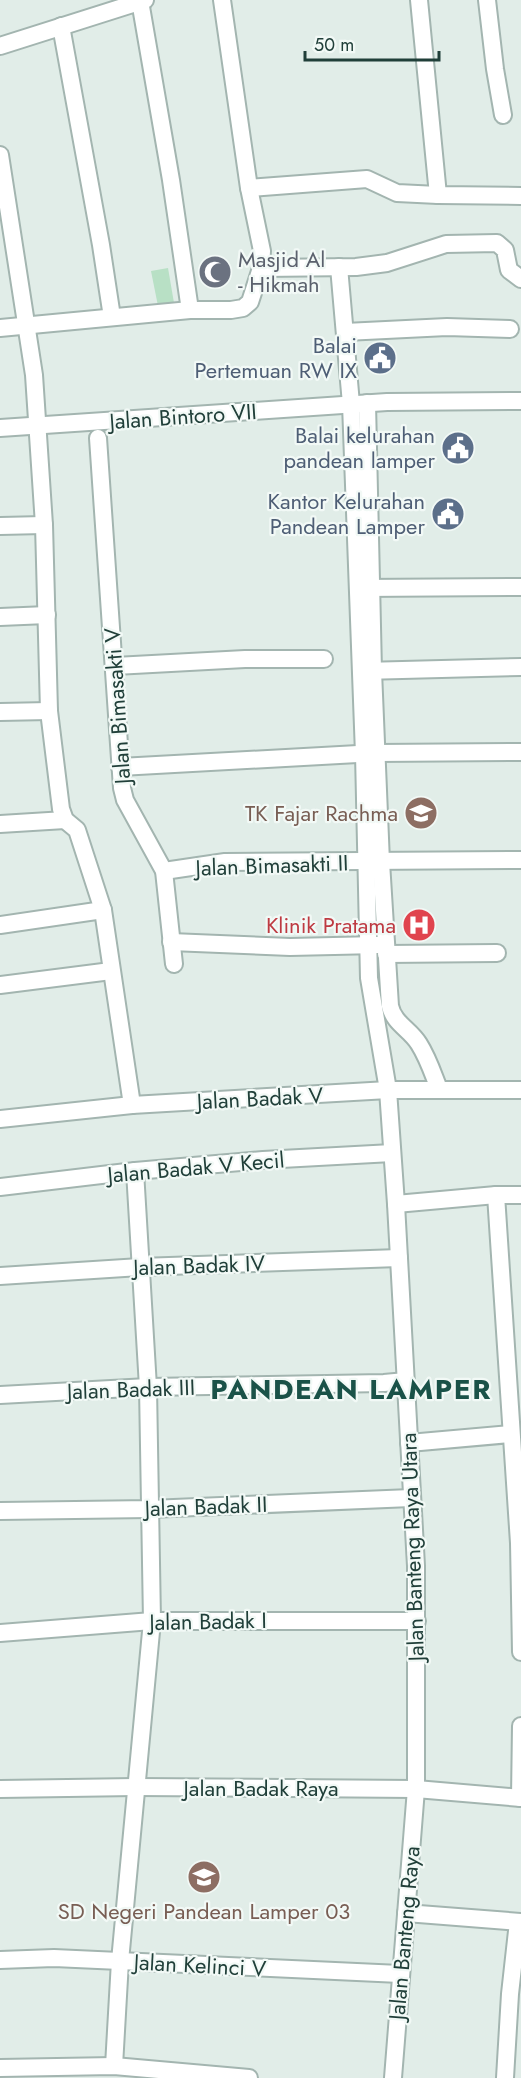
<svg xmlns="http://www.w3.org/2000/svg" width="521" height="2078" viewBox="0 0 521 2078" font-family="Jost,sans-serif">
	<rect width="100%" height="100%" fill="#e1ede8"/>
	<!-- green -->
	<polygon fill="#b8e0c5" points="168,268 174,303 158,306 151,271"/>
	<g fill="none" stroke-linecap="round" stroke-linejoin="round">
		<!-- street casing -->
		<g stroke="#a3b5b0" stroke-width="20">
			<g id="street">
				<polyline points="419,0 438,195 521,196"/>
				<polyline points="487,0 495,69 503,115"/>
				<polyline points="140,1 171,180 190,310"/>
				<polyline points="61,26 101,245 112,317"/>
				<polyline points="0,46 145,0"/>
				<polyline points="0,155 34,375 44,525 49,711 61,809 65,820 77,830 103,910 132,1105"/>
				<polyline points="249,188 367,179 397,193 438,195"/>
				<polyline points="339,267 351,404 364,754 369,978 388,1090 396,1204 416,1566 416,1789 393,2078"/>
				<polyline points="261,268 356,267 387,263 446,244 497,243 505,250 509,270 521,279"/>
				<polyline points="0,328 190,310 231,310 243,308 250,302 261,268 262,251 249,188 222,0"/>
				<polyline points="345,332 447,327 510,329"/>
				<path d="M 367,403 L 373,671 L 381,862 L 390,1006 C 394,1024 410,1029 419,1044 C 428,1058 433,1074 439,1089"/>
				<polyline points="0,428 387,402 521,401"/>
				<polyline points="98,438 122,788 125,800 164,871 174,964"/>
				<polyline points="0,526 44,525"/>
				<polyline points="360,588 521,587"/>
				<polyline points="0,617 47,615"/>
				<polyline points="115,666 245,659 324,659"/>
				<polyline points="363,671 521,667"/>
				<polyline points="0,712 49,711"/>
				<polyline points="120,767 376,753 521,752"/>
				<polyline points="0,824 65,820"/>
				<polyline points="164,871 225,862 521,860"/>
				<polyline points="0,925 103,910"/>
				<polyline points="171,942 290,947 378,945"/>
				<polyline points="386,954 497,953"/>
				<polyline points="0,985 111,971"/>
				<polyline points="0,1119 132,1105 388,1090 521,1090"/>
				<polyline points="0,1187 135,1171 263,1160 392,1153"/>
				<polyline points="496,1195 519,1543 521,1652"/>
				<polyline points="396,1204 496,1195 521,1195"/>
				<polyline points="0,1276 140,1267 399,1258"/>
				<polyline points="0,1395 148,1387 384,1383 406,1381"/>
				<polyline points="409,1443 511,1434"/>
				<polyline points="0,1511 150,1509 411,1498"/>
				<polyline points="0,1633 152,1621 417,1621"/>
				<polyline points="0,1789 135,1787 416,1789 521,1798"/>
				<polyline points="520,1798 521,1726"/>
				<polyline points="406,1913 521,1922"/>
				<polyline points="0,1960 54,1958 400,1974"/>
				<polyline points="114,2066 120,1961 152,1621 148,1387 135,1171"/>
				<polyline points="0,2068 114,2066 249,2078"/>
				<polyline points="505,2078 510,1994 518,1922"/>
			</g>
		</g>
		<!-- street -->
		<use href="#street" stroke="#fff" stroke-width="16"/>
	</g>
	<!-- icons -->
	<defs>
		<g id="mosque-disc" transform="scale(1.725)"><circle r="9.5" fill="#6b7280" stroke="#f2f9f6"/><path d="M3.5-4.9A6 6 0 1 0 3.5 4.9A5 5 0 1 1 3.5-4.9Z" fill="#fff"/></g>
		<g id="civic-disc" transform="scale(1.725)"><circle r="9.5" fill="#5c6f8a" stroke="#f2f9f6"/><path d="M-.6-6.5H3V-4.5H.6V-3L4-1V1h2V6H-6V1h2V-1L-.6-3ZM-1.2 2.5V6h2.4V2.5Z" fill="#fff"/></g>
		<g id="school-disc" transform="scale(1.725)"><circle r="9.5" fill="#8d6e63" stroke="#f2f9f6"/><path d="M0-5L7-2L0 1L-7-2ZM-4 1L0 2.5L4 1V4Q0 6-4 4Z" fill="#fff"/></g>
		<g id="hospital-disc" transform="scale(1.725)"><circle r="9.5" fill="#e0444e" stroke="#f2f9f6"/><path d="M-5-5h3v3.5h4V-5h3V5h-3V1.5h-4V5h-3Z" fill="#fff"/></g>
	</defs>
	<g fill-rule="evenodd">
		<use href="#mosque-disc" x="215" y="272"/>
		<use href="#civic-disc" x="380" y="358"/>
		<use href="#civic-disc" x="458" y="448"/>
		<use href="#civic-disc" x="448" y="514"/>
		<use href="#school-disc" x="421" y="813"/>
		<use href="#hospital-disc" x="419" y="925"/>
		<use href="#school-disc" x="204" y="1877"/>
	</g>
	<g text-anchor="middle" stroke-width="4.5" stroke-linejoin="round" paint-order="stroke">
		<!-- worship labels -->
		<g font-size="22" fill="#5b616d" stroke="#f2f9f6" text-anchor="start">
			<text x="238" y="267">Masjid Al<tspan x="238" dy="25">- Hikmah</tspan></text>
		</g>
		<!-- service labels -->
		<g font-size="22" fill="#4e5e75" stroke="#f2f9f6" text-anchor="end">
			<text x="357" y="353">Balai<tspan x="357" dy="25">Pertemuan RW IX</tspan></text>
			<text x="435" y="443">Balai kelurahan<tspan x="435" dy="25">pandean lamper</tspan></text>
			<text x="425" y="509">Kantor Kelurahan<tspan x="425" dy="25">Pandean Lamper</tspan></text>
		</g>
		<!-- street labels -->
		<g font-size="22" fill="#203f39" stroke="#f2f9f6">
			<text transform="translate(183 416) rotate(-4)" y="8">Jalan Bintoro VII</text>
			<text transform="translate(117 706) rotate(-94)" y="8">Jalan Bimasakti V</text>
			<text transform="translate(272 865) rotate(-2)" y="8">Jalan Bimasakti II</text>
			<text transform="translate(260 1098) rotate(-3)" y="8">Jalan Badak V</text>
			<text transform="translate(196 1167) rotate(-5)" y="8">Jalan Badak V Kecil</text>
			<text transform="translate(199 1265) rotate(-2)" y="8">Jalan Badak IV</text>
			<text transform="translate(131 1389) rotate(-2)" y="8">Jalan Badak III</text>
			<text transform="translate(206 1506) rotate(-2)" y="8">Jalan Badak II</text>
			<text transform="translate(412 1547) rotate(-92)" y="8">Jalan Banteng Raya Utara</text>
			<text transform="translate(208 1621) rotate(-1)" y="8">Jalan Badak I</text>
			<text x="261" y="1796">Jalan Badak Raya</text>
			<text transform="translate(404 1933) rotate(-85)" y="8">Jalan Banteng Raya</text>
			<text transform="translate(200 1965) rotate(3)" y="8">Jalan Kelinci V</text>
		</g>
		<!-- education labels -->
		<g font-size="22" fill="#785e54" stroke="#f2f9f6" text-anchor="end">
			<text x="398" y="821">TK Fajar Rachma</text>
			<text x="204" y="1919" text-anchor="middle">SD Negeri Pandean Lamper 03</text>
		</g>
		<!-- health labels -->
		<g font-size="22" fill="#be3a42" stroke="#f2f9f6" text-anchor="end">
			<text x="396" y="933">Klinik Pratama</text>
		</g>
		<!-- district labels -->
		<g font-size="28" font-weight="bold" letter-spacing="1.5" fill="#1a5248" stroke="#f2f9f6">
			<text x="351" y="1399">PANDEAN LAMPER</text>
		</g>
	</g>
	<!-- scale -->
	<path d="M305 51v9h134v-9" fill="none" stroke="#203f39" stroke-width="3"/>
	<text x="314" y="51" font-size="18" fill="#203f39" stroke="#f2f9f6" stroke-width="4.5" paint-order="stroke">50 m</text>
</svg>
